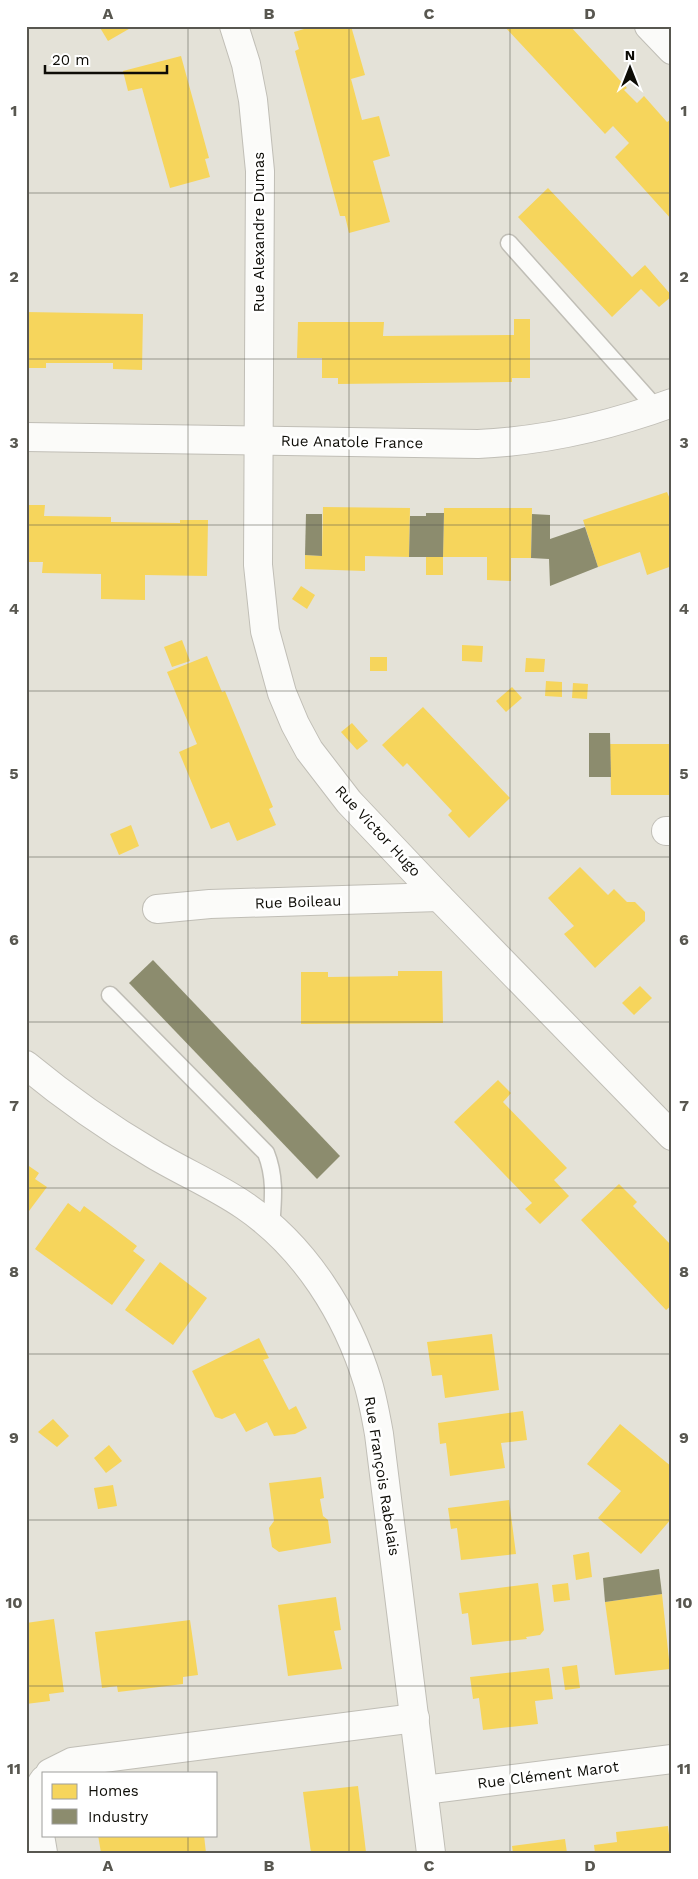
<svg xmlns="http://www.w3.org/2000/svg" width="698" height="1879" viewBox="0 0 698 1879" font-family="'Work Sans',sans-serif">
	<rect width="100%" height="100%" fill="#e4e2d8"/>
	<!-- homes -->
	<g fill="#f6d55c">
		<polygon points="99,26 134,26 108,41"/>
		<polygon points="314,26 351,26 365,75 351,79 362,120 379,116 390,156 373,161 390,222 349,233 345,216 340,216 295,51 299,49 294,32"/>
		<polygon points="504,26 570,26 627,88 624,90 637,103 644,96 667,122 672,119 672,220 615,157 629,143 613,126 605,134"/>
		<polygon points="181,56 209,158 205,159 210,177 170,188 142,88 128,91 123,71"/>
		<polygon points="548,188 632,277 645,265 672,296 659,307 641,289 612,317 518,217"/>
		<polygon points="26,312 143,314 142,370 113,369 113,363 46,363 46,368 26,368"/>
		<polygon points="514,319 530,319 530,378 512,378 512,382 338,384 338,378 322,378 322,358 297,358 298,322 384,322 383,336 514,335"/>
		<polygon points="667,492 672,504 672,566 647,575 640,552 598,567 583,520"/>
		<polygon points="26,505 45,505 44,516 111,517 111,522 180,523 180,520 208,520 207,576 145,575 145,600 101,599 101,574 42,573 43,562 26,562"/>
		<polygon points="323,507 410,508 409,557 365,556 365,571 305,569 305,555 322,556"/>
		<polygon points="444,508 532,508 531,558 511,558 511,581 487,580 487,557 443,557"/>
		<rect x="426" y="557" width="17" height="18"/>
		<polygon points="301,586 315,595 307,609 292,599"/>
		<polygon points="182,640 190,661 172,667 164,647"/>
		<polygon points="462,645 483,646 482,662 462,661"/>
		<polygon points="207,656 222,692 225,691 273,807 269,809 276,825 237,841 229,822 211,829 179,752 197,744 167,672"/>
		<rect x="370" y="657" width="17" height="14"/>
		<polygon points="526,658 545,659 544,672 525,672"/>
		<polygon points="546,681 562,682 562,697 545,696"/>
		<polygon points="573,683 588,684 587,699 572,698"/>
		<polygon points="512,687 522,698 506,712 496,701"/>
		<polygon points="423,707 510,798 469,838 448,815 452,811 407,763 403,767 382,745"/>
		<polygon points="352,723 368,741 357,750 341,732"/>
		<polygon points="610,744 672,744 672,795 611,795"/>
		<polygon points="131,825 139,846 119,855 110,834"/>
		<polygon points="580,867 608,895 614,889 627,902 635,902 645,912 645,921 595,968 564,934 574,926 548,898"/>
		<polygon points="398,971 442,971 443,1023 301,1024 301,972 328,972 328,977 398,976"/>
		<polygon points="640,986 652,998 634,1015 622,1003"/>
		<polygon points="498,1080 511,1093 503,1102 567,1168 554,1180 569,1196 540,1224 525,1209 532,1203 454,1122"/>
		<polygon points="26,1164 39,1173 35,1179 47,1187 26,1215"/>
		<polygon points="619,1184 637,1202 633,1206 672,1246 672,1305 666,1310 581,1220"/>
		<polygon points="68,1203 80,1212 84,1206 111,1226 137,1246 133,1251 145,1260 112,1305 35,1249"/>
		<polygon points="160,1262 207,1298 173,1345 125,1310"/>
		<polygon points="492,1334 499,1390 445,1398 442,1375 432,1376 427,1342"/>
		<polygon points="259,1338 269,1358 263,1360 289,1410 296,1406 307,1428 295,1434 274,1436 267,1422 246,1432 235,1413 222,1419 215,1417 192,1371"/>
		<polygon points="523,1411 527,1440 501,1443 505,1468 450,1476 446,1443 440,1444 438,1423"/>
		<polygon points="53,1419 69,1436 57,1447 38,1432"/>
		<polygon points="620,1424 672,1467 672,1518 641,1554 598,1518 621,1491 587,1464"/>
		<polygon points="109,1445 122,1461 106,1473 94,1458"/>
		<polygon points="321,1477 324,1498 320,1499 323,1516 328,1520 331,1543 279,1552 272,1547 269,1528 274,1521 269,1483"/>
		<polygon points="113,1485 117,1506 98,1509 94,1488"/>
		<polygon points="509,1500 516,1554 461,1560 457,1528 451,1529 448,1508"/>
		<polygon points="589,1552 592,1577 576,1580 573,1555"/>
		<polygon points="538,1583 544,1630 540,1635 526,1637 527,1639 472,1645 468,1613 462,1614 459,1593"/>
		<polygon points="568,1583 570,1600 554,1602 552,1585"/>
		<polygon points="662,1594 670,1669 615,1675 605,1602"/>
		<polygon points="336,1597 341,1630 334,1631 342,1669 288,1676 278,1605"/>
		<polygon points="54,1619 64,1692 49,1694 50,1701 26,1704 26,1623"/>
		<polygon points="190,1620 198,1675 183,1677 183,1684 151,1688 118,1692 117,1686 102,1688 95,1632"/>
		<polygon points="577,1665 580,1688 565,1690 562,1667"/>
		<polygon points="549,1668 553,1699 535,1701 538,1724 483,1730 479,1698 473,1699 470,1677"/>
		<polygon points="358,1786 366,1852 311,1853 303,1792"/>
		<polygon points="668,1826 671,1853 595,1853 594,1845 617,1842 616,1832"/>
		<polygon points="98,1835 204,1835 206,1853 101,1853"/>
		<polygon points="565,1839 567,1853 513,1853 512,1846"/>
	</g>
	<!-- industry -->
	<g fill="#8c8c6e">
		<polygon points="426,513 444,513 443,557 409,557 410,516 426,516"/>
		<polygon points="306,514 322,514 322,556 305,555"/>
		<polygon points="532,514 550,515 550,539 585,527 598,567 550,586 549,559 531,558"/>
		<polygon points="589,733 610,733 611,777 589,777"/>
		<polygon points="153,960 340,1156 317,1179 129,983"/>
		<polygon points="659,1569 662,1594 605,1602 603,1578"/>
	</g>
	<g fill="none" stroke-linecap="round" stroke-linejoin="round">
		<!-- lane casing -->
		<g stroke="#c0beb6" stroke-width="19">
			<g id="lane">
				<polyline points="509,243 657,409"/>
				<path d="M 110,995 L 266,1153 C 276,1178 273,1201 271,1228"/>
			</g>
		</g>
		<!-- street casing -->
		<g stroke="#c0beb6" stroke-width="30">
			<g id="street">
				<polyline points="234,26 246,64 253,100 260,171 258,565 265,631 282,693 295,724 309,750 349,802 439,897 672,1136"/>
				<polyline points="649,26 672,50"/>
				<path d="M 26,437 L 478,444 C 545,441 609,426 672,403"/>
				<polyline points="666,831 672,831"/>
				<polyline points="157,909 210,904 439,897"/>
				<path d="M 26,1065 C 66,1098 109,1128 153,1154 C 183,1172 216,1186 245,1206 C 305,1247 347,1314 368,1383 C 373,1400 376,1417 379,1434 L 431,1853"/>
				<polyline points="50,1773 72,1762 415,1718"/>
				<polyline points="424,1790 672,1759"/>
				<path d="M 43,1853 C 40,1832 30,1797 44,1780"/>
			</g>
		</g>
		<!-- lane -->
		<use href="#lane" stroke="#fbfbf9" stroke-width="16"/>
		<!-- street -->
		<use href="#street" stroke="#fbfbf9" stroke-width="28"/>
	</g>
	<!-- grid -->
	<path fill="none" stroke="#585750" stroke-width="1" stroke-opacity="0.55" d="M 188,26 L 188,1773M 349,26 L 349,1853M 510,26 L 510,1853M 26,193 L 672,193M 26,359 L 672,359M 26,525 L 672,525M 26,691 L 672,691M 26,857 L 672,857M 26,1022 L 672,1022M 26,1188 L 672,1188M 26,1354 L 672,1354M 26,1520 L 672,1520M 26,1686 L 672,1686M 188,1835 L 188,1853"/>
	<g text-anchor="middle" stroke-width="5" stroke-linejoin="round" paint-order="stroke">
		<!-- street labels -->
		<g font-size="15" fill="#0d0c06" stroke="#fff">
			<text transform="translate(259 232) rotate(-90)" y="5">Rue Alexandre Dumas</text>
			<text transform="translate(352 442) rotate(1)" y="5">Rue Anatole France</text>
			<text transform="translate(378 831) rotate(47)" y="5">Rue Victor Hugo</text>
			<text transform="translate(298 902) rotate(-2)" y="5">Rue Boileau</text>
			<text transform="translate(382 1476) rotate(81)" y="5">Rue François Rabelais</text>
			<text transform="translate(548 1775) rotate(-7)" y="5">Rue Clément Marot</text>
		</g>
	</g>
	<!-- border -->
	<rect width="698" height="1879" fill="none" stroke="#ffffff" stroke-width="55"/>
	<!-- legend -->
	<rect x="42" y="1772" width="175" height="65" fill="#ffffff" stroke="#9e9e9b"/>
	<rect x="52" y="1784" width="25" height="15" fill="#f6d55c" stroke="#9e9e9b"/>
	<text x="88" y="1796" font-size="15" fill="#0d0c06">Homes</text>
	<rect x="52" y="1809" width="25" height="15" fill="#8c8c6e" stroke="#9e9e9b"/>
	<text x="88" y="1822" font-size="15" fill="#0d0c06">Industry</text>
	<!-- north arrow -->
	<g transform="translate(630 68)" stroke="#ffffff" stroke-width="4" paint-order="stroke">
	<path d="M0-4L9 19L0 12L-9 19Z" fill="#0d0c06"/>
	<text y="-8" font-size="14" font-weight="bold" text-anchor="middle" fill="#0d0c06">N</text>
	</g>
	<!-- scale -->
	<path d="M45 65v8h122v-8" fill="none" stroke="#0d0c06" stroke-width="2.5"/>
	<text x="52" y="65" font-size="15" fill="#0d0c06" stroke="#ffffff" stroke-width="4" paint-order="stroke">20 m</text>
	<rect x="28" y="28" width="642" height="1824" fill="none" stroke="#585750" stroke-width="2"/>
	<g font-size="16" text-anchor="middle" font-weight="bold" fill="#585750">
		<text x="108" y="19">A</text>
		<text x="269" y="19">B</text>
		<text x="429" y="19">C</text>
		<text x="590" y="19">D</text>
		<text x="14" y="116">1</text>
		<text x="684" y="116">1</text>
		<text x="14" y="282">2</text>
		<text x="684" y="282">2</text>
		<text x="14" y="448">3</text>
		<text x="684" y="448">3</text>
		<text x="14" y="614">4</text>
		<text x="684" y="614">4</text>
		<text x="14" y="779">5</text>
		<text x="684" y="779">5</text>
		<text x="14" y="945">6</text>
		<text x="684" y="945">6</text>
		<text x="14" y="1111">7</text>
		<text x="684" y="1111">7</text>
		<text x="14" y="1277">8</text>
		<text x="684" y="1277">8</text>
		<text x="14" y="1443">9</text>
		<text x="684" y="1443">9</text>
		<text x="14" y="1608">10</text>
		<text x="684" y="1608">10</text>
		<text x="14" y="1774">11</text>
		<text x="684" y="1774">11</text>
		<text x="108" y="1871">A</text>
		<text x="269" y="1871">B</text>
		<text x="429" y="1871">C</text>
		<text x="590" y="1871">D</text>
	</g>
</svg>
